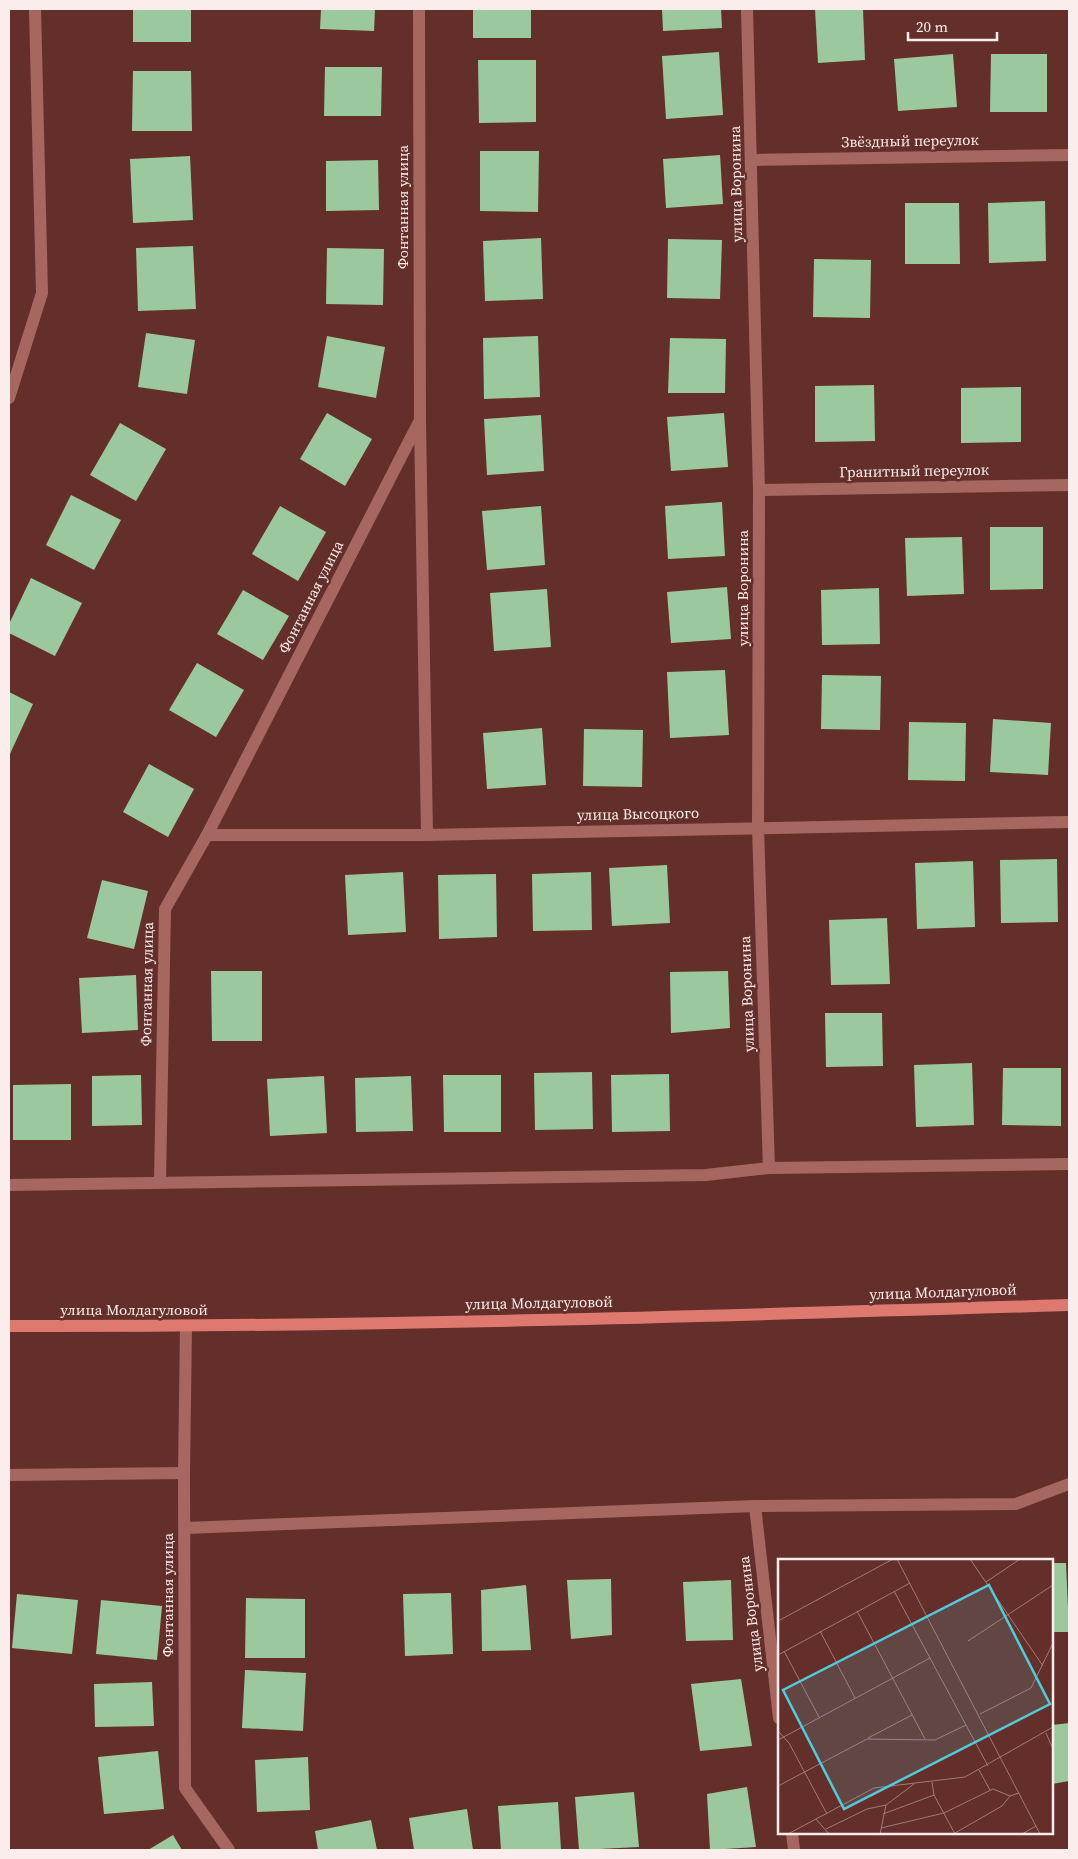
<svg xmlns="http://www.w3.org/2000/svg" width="1078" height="1859" viewBox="0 0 1078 1859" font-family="'Source Serif 4',serif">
	<rect width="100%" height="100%" fill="#642f2b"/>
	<!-- building -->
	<g fill="#9bc99d">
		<rect x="133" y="9" width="58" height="33"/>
		<polygon points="321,9 375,9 374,31 320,29"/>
		<rect x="473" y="9" width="58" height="29"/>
		<polygon points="662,9 721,9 722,28 663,31"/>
		<polygon points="815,9 863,9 865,60 818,63"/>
		<polygon points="719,52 723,115 666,119 662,56"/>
		<polygon points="953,54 957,107 898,111 894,59"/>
		<polygon points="991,54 1047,54 1047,112 990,112"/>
		<polygon points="478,60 536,60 536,122 479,123"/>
		<polygon points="325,67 382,67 381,116 324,116"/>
		<polygon points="133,71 191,71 192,131 132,131"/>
		<polygon points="480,151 539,151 538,212 480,211"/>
		<polygon points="720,155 723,204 666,208 663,159"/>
		<polygon points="190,156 193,220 133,223 130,159"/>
		<polygon points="378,160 379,210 326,211 326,161"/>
		<polygon points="1045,201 1046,261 989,263 988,203"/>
		<polygon points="905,203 959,203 960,264 905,264"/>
		<polygon points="541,238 543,299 485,301 483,241"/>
		<polygon points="668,239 722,240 720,299 667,298"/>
		<polygon points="193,246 196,309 138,311 136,248"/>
		<polygon points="327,248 384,249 383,305 326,304"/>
		<polygon points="814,259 871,260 870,318 813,317"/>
		<polygon points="146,333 195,340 187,394 138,387"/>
		<polygon points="327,336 385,347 376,398 318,387"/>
		<polygon points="538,336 540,397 484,399 483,338"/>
		<polygon points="670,338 726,339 725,393 668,393"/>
		<polygon points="874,385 875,441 815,442 815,386"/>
		<polygon points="1021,387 1021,442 961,443 961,388"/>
		<polygon points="327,413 372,439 345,486 300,459"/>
		<polygon points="724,413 728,467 671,471 667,417"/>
		<polygon points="541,415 544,471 487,475 484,419"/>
		<polygon points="120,423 166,449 136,501 90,475"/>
		<polygon points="71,495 121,520 94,570 46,545"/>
		<polygon points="722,502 725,556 668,559 665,506"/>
		<polygon points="280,506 326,532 298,581 252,554"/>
		<polygon points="541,506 545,565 487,570 482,511"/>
		<polygon points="990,527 1043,527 1043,589 990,590"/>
		<polygon points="962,537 964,594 907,596 905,538"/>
		<polygon points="31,578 82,603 55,656 9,633 9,624"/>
		<polygon points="727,587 731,639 671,643 667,592"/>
		<polygon points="879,588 880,644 822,645 821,590"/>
		<polygon points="547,589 551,647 494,651 490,593"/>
		<polygon points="243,590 289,616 263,660 217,634"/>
		<polygon points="197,663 244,690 216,737 169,710"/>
		<polygon points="725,670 729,735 670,738 667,672"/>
		<polygon points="822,675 881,676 880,730 821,729"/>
		<polygon points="9,692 33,704 9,756"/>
		<polygon points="993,719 1051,723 1048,775 990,772"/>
		<polygon points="909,722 966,723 965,781 908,780"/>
		<polygon points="542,728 546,785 487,789 483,733"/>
		<polygon points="584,729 643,730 642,787 583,786"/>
		<polygon points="149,764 194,789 168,837 123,812"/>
		<polygon points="1057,859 1058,922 1001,923 1000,860"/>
		<polygon points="973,861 975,927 917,929 915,863"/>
		<polygon points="667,865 670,923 612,926 609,868"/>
		<polygon points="403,872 406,932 348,935 345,875"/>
		<polygon points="591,872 592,930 533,931 532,874"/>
		<polygon points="496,874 497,937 439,939 438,875"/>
		<polygon points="102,880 148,891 134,949 87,938"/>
		<polygon points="887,918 890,984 831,985 829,920"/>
		<polygon points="211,971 262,971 262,1041 212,1041"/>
		<polygon points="728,971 730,1028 671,1033 670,972"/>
		<polygon points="136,975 138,1030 82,1033 79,978"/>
		<polygon points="825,1013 882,1013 883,1066 826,1067"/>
		<polygon points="972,1063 974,1125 916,1127 914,1065"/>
		<polygon points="1003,1068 1061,1068 1061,1126 1002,1125"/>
		<polygon points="592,1072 593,1129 535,1130 534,1073"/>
		<polygon points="669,1074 670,1131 612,1132 611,1075"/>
		<polygon points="141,1075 142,1125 92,1126 92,1076"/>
		<polygon points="443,1075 501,1075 501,1132 444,1132"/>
		<polygon points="324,1076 327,1133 270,1136 267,1079"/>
		<polygon points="411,1076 413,1131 356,1132 355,1078"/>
		<polygon points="71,1084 71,1140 13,1140 13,1085"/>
		<polygon points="1052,1563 1066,1563 1069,1632 1052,1632"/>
		<polygon points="611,1579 612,1635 571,1639 567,1580"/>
		<polygon points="731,1580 733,1640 686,1641 683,1582"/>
		<polygon points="526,1585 531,1650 482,1651 481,1590"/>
		<polygon points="451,1593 453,1654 405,1656 403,1594"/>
		<polygon points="17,1594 78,1600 72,1654 12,1648"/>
		<polygon points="246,1598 305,1599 305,1658 245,1658"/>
		<polygon points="101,1600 162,1606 157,1660 96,1654"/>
		<polygon points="245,1670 306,1673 303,1731 242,1728"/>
		<polygon points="741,1679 752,1746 700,1751 691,1684"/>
		<polygon points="152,1682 154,1726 95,1727 94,1684"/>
		<polygon points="1069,1723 1069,1781 1052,1784 1052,1725"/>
		<polygon points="158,1751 164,1809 104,1814 98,1757"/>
		<polygon points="308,1757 310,1810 257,1812 255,1760"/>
		<polygon points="747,1787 756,1847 710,1850 707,1794"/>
		<polygon points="634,1792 639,1847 579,1850 575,1797"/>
		<polygon points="558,1802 561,1850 501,1850 498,1806"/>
		<polygon points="467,1809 473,1850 414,1850 409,1818"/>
		<polygon points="371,1820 377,1850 318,1850 315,1831"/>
		<polygon points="173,1835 182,1850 148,1850"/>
	</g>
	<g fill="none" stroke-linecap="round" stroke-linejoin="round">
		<!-- lane -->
		<g stroke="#a76761" stroke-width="12">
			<polyline points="9,1475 184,1473"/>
			<polyline points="185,1528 755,1506 1016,1504 1069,1484"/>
		</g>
		<!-- street -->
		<g stroke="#a76761" stroke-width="12">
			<polyline points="747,9 759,490 758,828 769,1168"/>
			<polyline points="751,160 1069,155"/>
			<polyline points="9,398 42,293 35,9"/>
			<polyline points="420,422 427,835"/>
			<polyline points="759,490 1069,485"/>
			<polyline points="207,835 427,835 1069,822"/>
			<polyline points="160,1182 165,909 207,835 420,420 419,9"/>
			<polyline points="9,1185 706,1175 769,1168 1069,1164"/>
			<polyline points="186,1326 184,1473 185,1788 229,1850"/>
			<polyline points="755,1506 779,1718"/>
			<polyline points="792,1833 794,1850"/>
		</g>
		<!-- secondary -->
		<path stroke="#de7970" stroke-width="12" d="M 9,1326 C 362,1327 716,1316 1069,1305"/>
	</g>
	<g text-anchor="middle" stroke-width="5" stroke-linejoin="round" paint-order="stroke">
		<!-- street labels -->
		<g font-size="15" fill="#fbedeb" stroke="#642f2b">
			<text transform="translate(910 141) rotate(-1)" y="5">Звёздный переулок</text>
			<text transform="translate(736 184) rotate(-91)" y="5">улица Воронина</text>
			<text transform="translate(403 207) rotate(-90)" y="5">Фонтанная улица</text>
			<text transform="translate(914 471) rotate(-1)" y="5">Гранитный переулок</text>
			<text transform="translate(743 588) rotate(-90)" y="5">улица Воронина</text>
			<text transform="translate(311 597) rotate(-63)" y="5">Фонтанная улица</text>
			<text transform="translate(638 814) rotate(-1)" y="5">улица Высоцкого</text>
			<text transform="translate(147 984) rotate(-89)" y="5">Фонтанная улица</text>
			<text transform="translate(747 994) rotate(-92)" y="5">улица Воронина</text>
			<text transform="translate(943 1292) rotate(-2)" y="5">улица Молдагуловой</text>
			<text transform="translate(539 1303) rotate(-1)" y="5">улица Молдагуловой</text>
			<text x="134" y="1315">улица Молдагуловой</text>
			<text transform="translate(168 1595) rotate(-90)" y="5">Фонтанная улица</text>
			<text transform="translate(751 1614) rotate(-97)" y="5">улица Воронина</text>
		</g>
	</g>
	<!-- overview -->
	<g transform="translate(778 1559)">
		<rect width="275" height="275" fill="#642f2b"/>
		<path fill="none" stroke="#a07b78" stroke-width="1" d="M 119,0 L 262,275M 192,0 L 265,107M 208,23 L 242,0M 116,32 L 210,207M 79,52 L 147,180M 0,62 L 115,0M 42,72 L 77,139M 190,82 L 275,26M 6,92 L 41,158M 0,96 L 132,24M 202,155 L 253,129 L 275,84M 0,172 L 11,184 L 49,255M 268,174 L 275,190M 90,179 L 134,156M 0,181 L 152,99M 201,211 L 212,231M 154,223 L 156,236 L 177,275M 0,227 L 89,180 L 157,181 L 188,166M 105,255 L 156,236M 38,260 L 51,275M 103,269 L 166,254 L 215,230 L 232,237 L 241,234M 48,270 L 89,250 L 108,246M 177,274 L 224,247 L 232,237M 10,275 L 96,229 L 187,218 L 275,168M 102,275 L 108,246 L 136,225M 244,275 L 258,267"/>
		<path fill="#52cbd9" fill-opacity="0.15" stroke="#52cbd9" stroke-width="2.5" d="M 211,26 L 272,145 L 66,250 L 5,131 Z"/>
		<rect width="275" height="275" fill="none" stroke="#fbedeb" stroke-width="2.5"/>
	</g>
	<!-- border -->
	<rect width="1078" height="1859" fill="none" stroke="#fbedeb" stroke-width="20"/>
	<!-- scale -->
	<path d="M908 32v8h89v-8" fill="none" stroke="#fbedeb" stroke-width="2.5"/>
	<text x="916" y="32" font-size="15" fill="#fbedeb" stroke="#642f2b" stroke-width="4" paint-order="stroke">20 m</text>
</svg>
